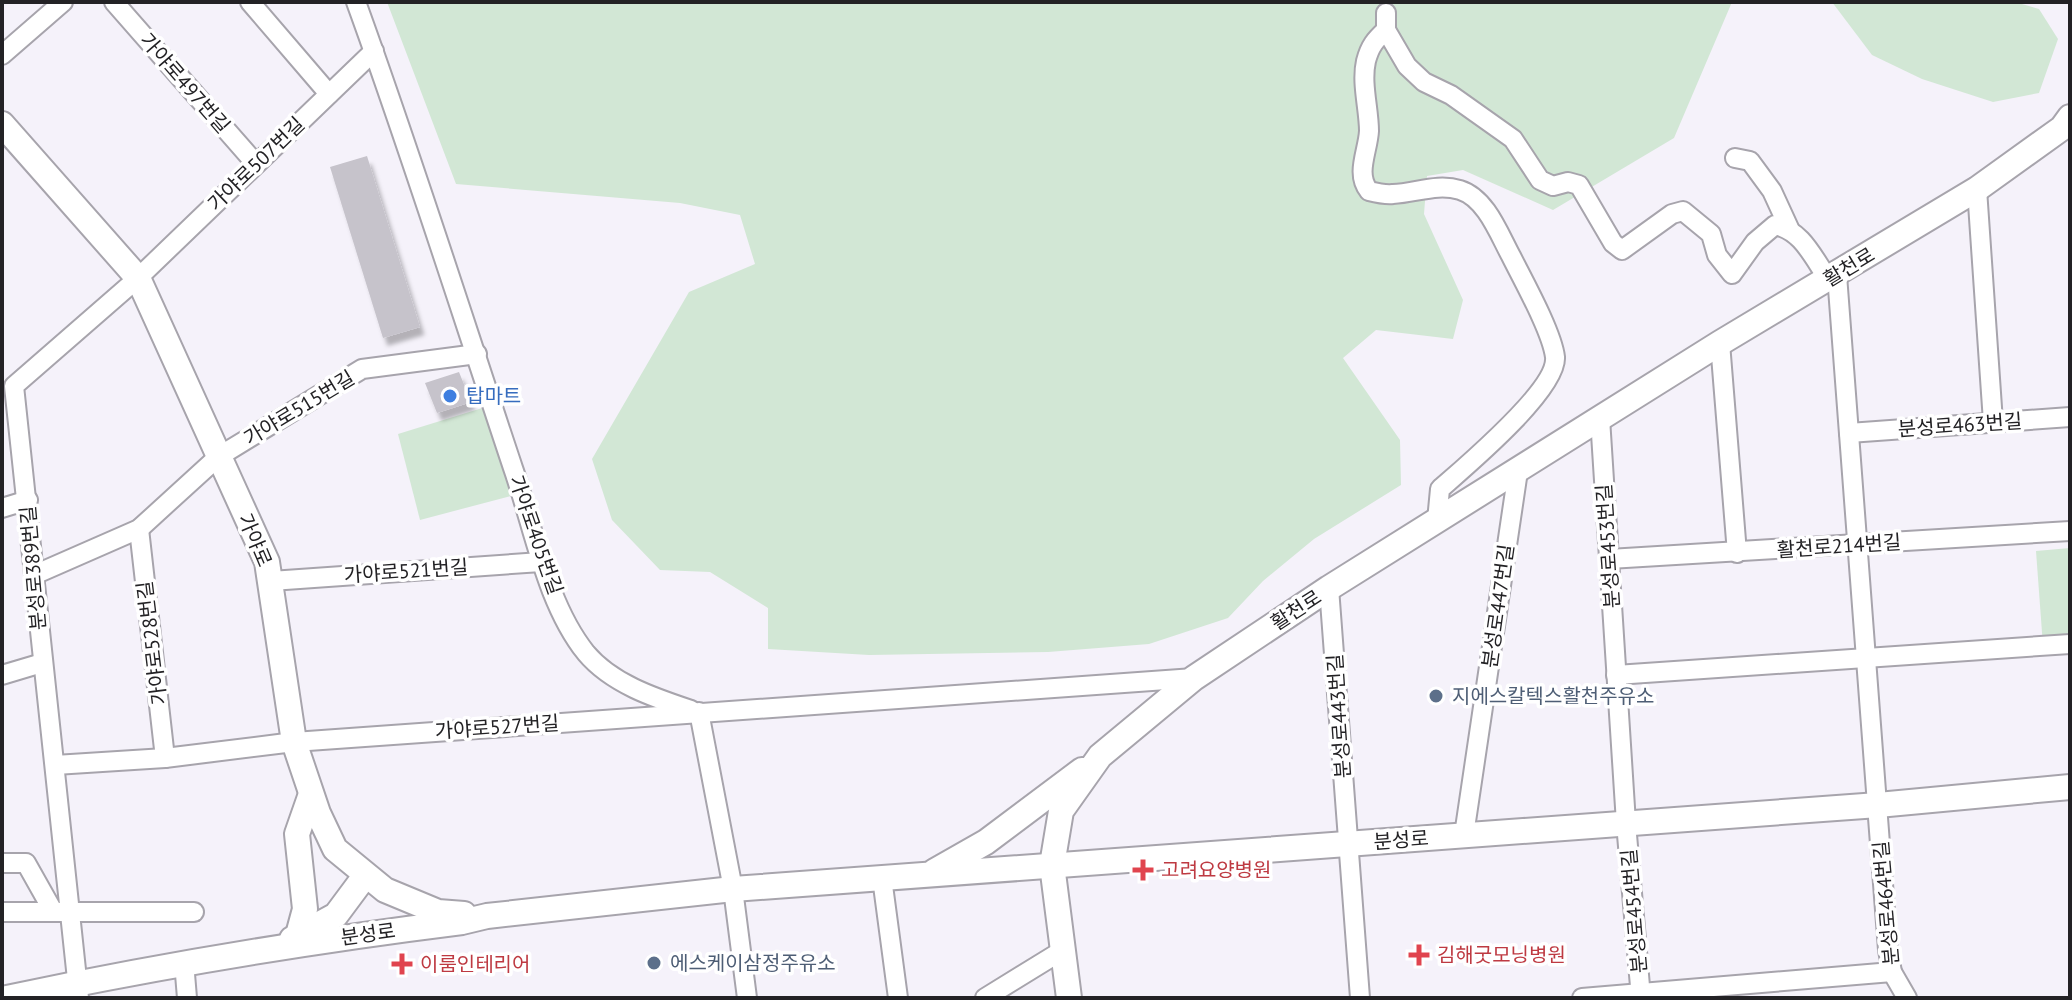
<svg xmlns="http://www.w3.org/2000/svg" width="2072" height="1000" viewBox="0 0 2072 1000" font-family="'PT Sans','Noto Sans KR',sans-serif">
	<defs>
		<filter id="shadow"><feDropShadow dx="4.5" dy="8" stdDeviation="2" flood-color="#0004"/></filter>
	</defs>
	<rect width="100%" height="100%" fill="#f5f2fa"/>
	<!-- green -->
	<g fill="#d2e7d5">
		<polygon points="387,2 1732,2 1674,138 1553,210 1463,170 1427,176 1424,214 1463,300 1453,339 1376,330 1343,358 1400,440 1401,485 1314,539 1263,581 1228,618 1149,644 1048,652 869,655 768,649 768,608 710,572 660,570 612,520 592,459 689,292 755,264 740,215 680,203 456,184"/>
		<polygon points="1832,2 2015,2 2039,9 2058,39 2039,93 1993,102 1922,79 1872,55"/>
		<polygon points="492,405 522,493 420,520 398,434"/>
		<polygon points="2070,548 2070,644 2043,646 2036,551"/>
	</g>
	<!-- building -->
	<g fill="#c6c3cb" filter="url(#shadow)">
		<polygon points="367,156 420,327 383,338 330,167"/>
		<polygon points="459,372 471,402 437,413 425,383"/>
	</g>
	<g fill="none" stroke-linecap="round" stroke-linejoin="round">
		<!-- street casing -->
		<g stroke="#a7a4ac" stroke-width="22">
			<g id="street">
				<polyline points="114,2 256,164"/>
				<polyline points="250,2 329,94"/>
				<path d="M 356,2 C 412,156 461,312 513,468 C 534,528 546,603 586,653 C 612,684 655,698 691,710"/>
				<path d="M 1386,13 L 1386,30 L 1407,66 L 1424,82 L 1451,95 L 1513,139 L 1540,180 L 1553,186 L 1568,182 L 1579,185 L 1613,243 L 1622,250 L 1672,214 L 1683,211 L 1711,234 L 1717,255 L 1732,274 L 1755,242 L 1775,225 C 1803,231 1813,258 1829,280"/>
				<path d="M 1386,30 C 1375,40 1370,46 1366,61 C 1361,83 1369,109 1369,131 C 1368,151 1355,174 1369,191 C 1377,193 1385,195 1393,194 C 1416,193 1437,183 1460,190 C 1486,198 1499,234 1511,256 C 1523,280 1552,332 1555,357 C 1558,389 1465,467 1440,489 L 1437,521"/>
				<polyline points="2,55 63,2"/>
				<polyline points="1735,158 1750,161 1772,191 1789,228"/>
				<polyline points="1977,189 1993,422"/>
				<polyline points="1837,275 1888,950 1892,972 1907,998"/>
				<polyline points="1720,343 1737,553"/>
				<polyline points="1600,418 1626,823 1641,998"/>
				<polyline points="1849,433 2070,417"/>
				<polyline points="2,508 28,500"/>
				<polyline points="139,529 165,758"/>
				<polyline points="1609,559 2070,531"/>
				<polyline points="34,575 139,529 218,457 362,369 477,354"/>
				<polyline points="271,581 541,562"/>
				<polyline points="1329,588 1360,998"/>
				<polyline points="2,675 42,663"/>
				<polyline points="1616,675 2070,644"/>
				<polyline points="699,712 733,889 747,998"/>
				<polyline points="55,765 165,758 294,742 1194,678"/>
				<polyline points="1464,835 1518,471"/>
				<polyline points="2,863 26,863 53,911"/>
				<polyline points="882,878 898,998"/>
				<polyline points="2,912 194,912"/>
				<polyline points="184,962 187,998"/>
				<polyline points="79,998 14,386 138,278 374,51"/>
				<polyline points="985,998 1063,950"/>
				<polyline points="1582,998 1892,972"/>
			</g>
		</g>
		<!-- secondary casing -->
		<g stroke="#a7a4ac" stroke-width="28">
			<g id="secondary">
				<polyline points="2,124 138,278 267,562 294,742 318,813 335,849 385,890 438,912 464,914"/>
				<polyline points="935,871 986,842 1082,770"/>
				<polyline points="298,935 305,909 297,834 311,794"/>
				<polyline points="292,939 336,915 365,876"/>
				<path d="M 7,998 C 158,966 309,941 462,922 L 487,916 L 733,889 L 1878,805 L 2070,787"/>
				<polyline points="1069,998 1052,865 1061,811 1100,756 1194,678 1329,588 1720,343 1977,189 2062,128 2070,117"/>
			</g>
		</g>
		<!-- street -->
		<use href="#street" stroke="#fff" stroke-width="18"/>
		<!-- secondary -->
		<use href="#secondary" stroke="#fff" stroke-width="24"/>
	</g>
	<!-- markers -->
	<circle fill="#3f7fe0" stroke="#fff" stroke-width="3" cx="450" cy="396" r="8"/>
	<g fill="#5c6f8a" stroke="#fff" stroke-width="3">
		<circle cx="1436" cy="696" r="8"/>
		<circle cx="654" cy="963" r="8"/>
	</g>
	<g fill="#e0444e" stroke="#fff" stroke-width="3">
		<path d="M1139 858h8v8h8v8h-8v8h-8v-8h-8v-8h8z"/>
		<path d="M1415 943h8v8h8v8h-8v8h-8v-8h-8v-8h8z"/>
		<path d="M398 952h8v8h8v8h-8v8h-8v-8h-8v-8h8z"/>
	</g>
	<g text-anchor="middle" stroke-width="7" stroke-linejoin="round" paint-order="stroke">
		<!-- street labels -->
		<g font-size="20" fill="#232225" stroke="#fff">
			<text transform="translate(185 83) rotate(49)" y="7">가야로497번길</text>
			<text transform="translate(256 164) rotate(-44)" y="7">가야로507번길</text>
			<text transform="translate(1849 267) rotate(-31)" y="7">활천로</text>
			<text transform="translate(299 408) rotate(-31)" y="7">가야로515번길</text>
			<text transform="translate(1960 425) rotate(-4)" y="7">분성로463번길</text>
			<text transform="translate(536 535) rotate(71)" y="7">가야로405번길</text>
			<text transform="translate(255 540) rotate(67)" y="7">가야로</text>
			<text transform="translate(1608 546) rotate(-94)" y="7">분성로453번길</text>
			<text transform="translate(1839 546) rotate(-4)" y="7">활천로214번길</text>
			<text transform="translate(33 568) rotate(-95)" y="7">분성로389번길</text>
			<text transform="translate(406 571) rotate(-4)" y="7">가야로521번길</text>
			<text transform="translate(1498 606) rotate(-82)" y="7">분성로447번길</text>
			<text transform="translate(1296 610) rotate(-33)" y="7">활천로</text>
			<text transform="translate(152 643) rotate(-97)" y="7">가야로528번길</text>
			<text transform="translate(1339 716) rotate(-94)" y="7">분성로443번길</text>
			<text transform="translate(497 727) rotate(-4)" y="7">가야로527번길</text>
			<text transform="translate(1401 840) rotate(-4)" y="7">분성로</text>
			<text transform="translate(1886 903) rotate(-95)" y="7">분성로464번길</text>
			<text transform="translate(1634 911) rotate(-95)" y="7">분성로454번길</text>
			<text transform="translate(368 934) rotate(-8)" y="7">분성로</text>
		</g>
		<!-- shop labels -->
		<g font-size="20" fill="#366cbe" stroke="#fff" text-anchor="start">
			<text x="466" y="403">탑마트</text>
		</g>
		<!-- service labels -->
		<g font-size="20" fill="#4e5e75" stroke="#fff" text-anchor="start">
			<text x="1452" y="703">지에스칼텍스활천주유소</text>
			<text x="670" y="970">에스케이삼정주유소</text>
		</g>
		<!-- health labels -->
		<g font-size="20" fill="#be3a42" stroke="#fff" text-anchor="start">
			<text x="1161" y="877">고려요양병원</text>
			<text x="1437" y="962">김해굿모닝병원</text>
			<text x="420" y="971">이룸인테리어</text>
		</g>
	</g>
	<!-- border -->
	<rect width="2072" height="1000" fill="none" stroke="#232225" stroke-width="8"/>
</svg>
